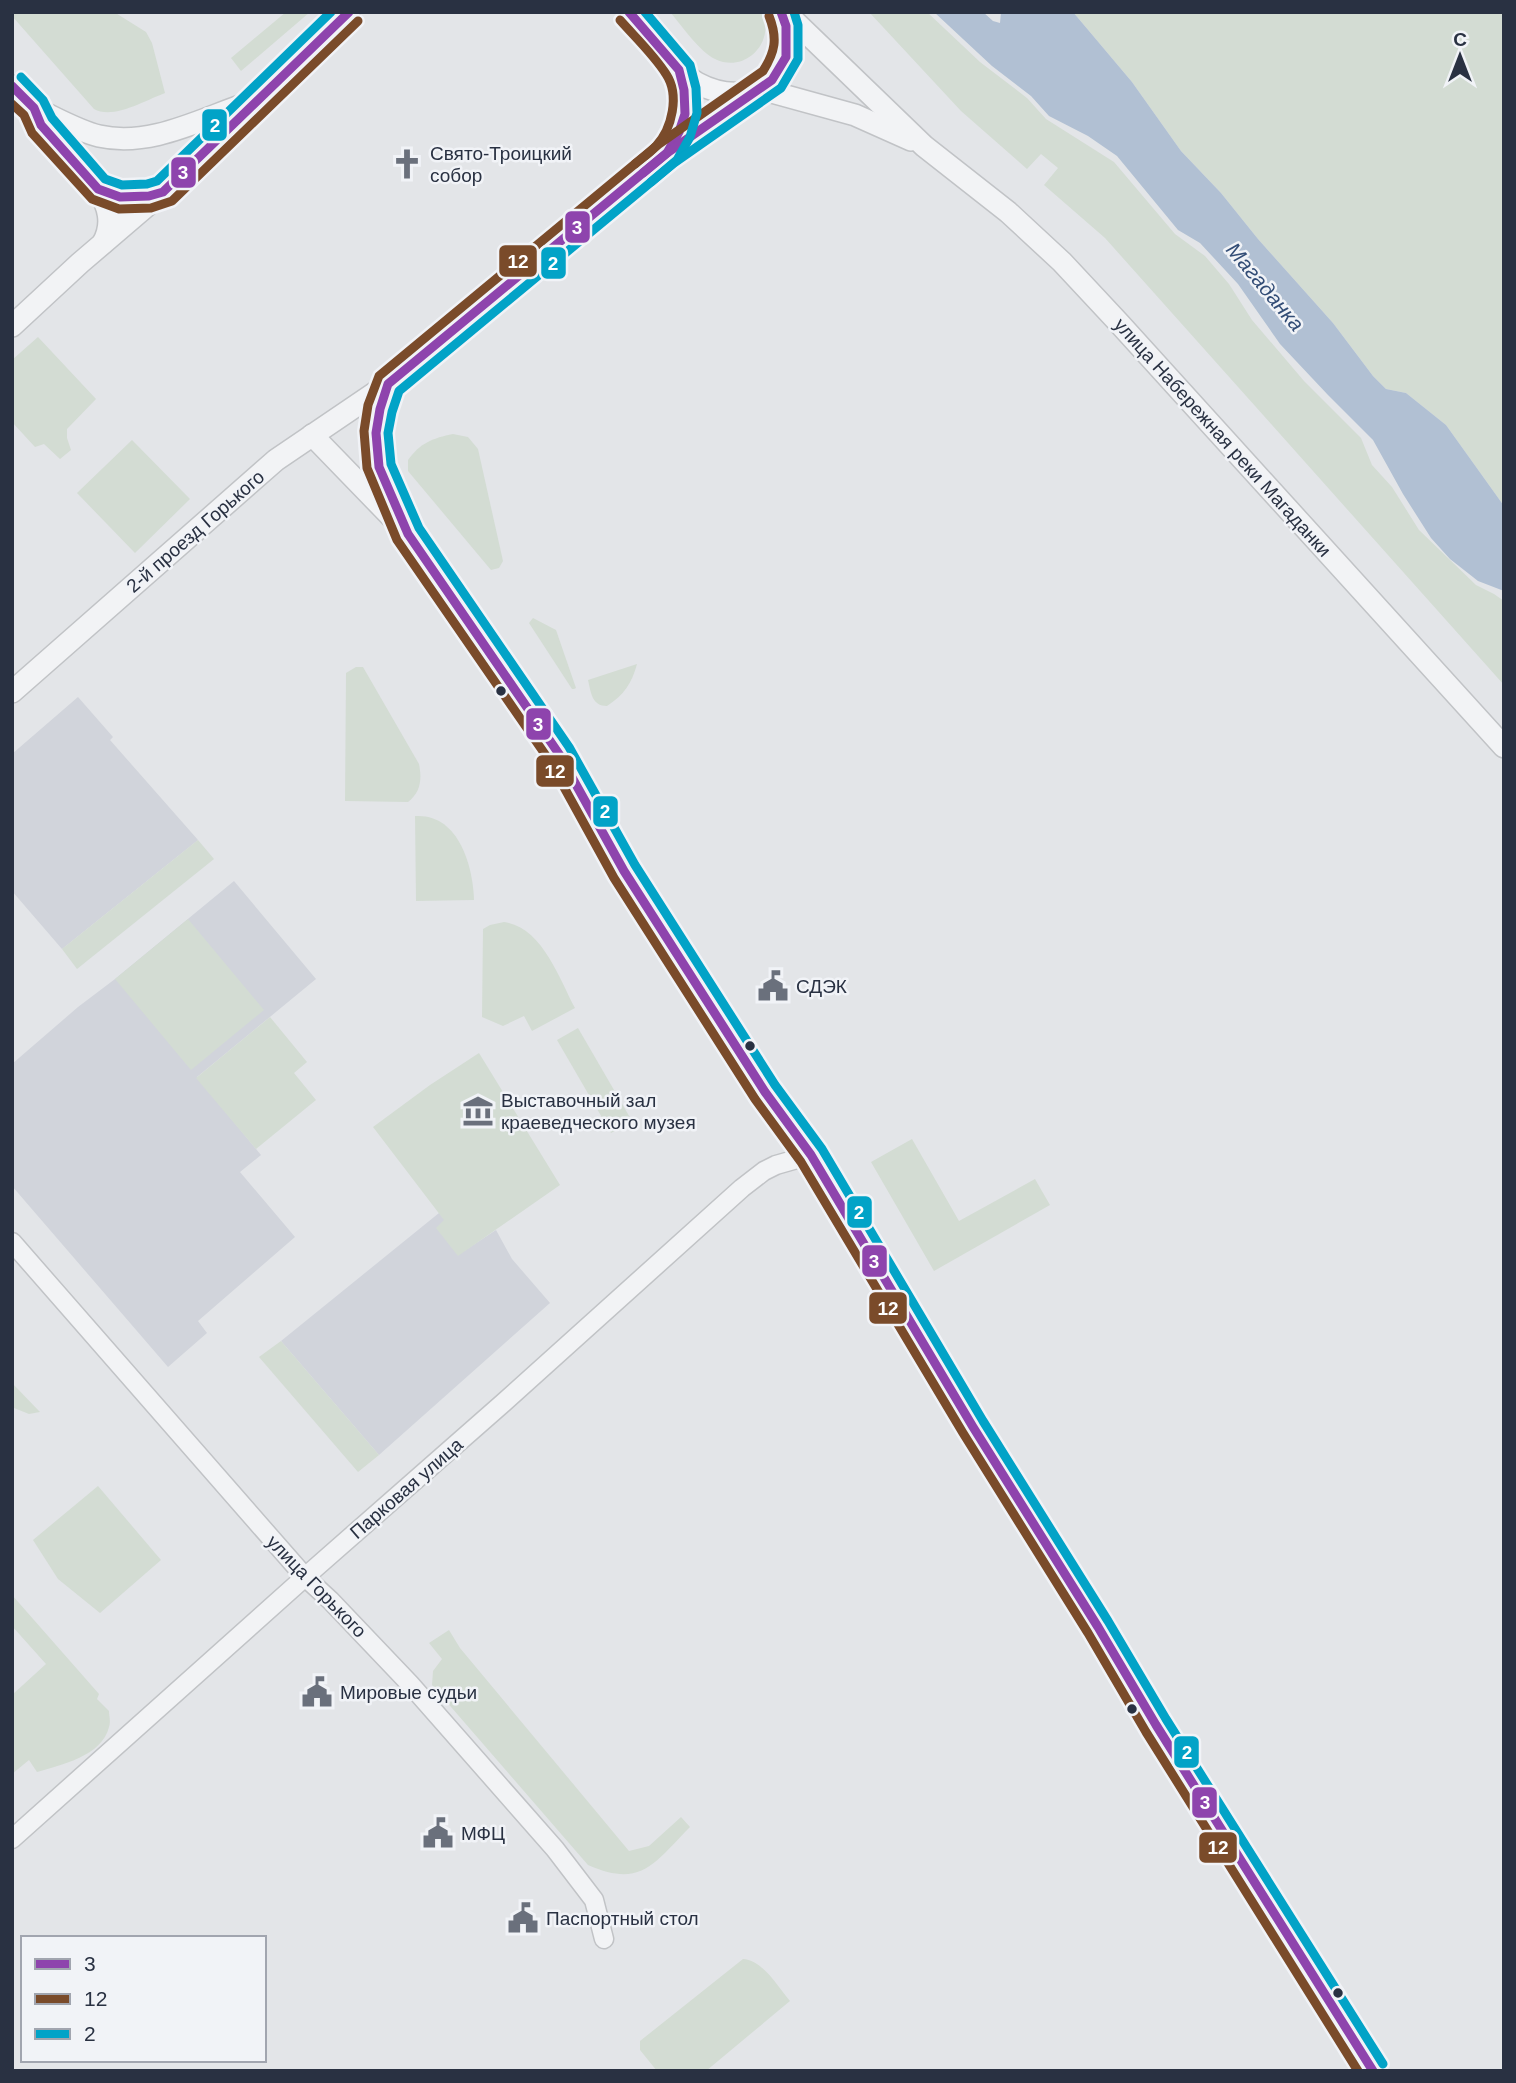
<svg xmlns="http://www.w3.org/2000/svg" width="1516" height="2083" viewBox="0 0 1516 2083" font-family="Helvetica,sans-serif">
	<rect width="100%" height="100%" fill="#e3e5e8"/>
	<!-- built -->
	<g fill="#d1d4db">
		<polygon points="78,697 113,737 110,740 198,840 62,949 12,891 12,754"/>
		<polygon points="234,881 316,979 197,1077 261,1155 240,1172 295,1237 198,1321 207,1333 168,1367 12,1186 12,1064 78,1007 115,979"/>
		<polygon points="439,1213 445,1220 458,1255 496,1230 512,1259 550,1303 379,1455 281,1341"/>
	</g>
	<!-- green -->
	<g fill="#d3dcd3">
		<path d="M 12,12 L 114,12 L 146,32 L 152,43 L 165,93 C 146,100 113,120 94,109 L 12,16 Z"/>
		<polygon points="286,12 310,12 241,71 231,58"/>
		<path d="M 670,12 L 762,12 C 776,42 745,74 715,59 C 700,52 682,26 670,12 Z"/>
		<polygon points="869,12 927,12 980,62 1027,98 1046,119 1114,162 1175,234 1205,256 1229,284 1252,320 1304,381 1361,438 1372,465 1392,487 1419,530 1476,585 1494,594 1504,601 1504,685 1105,238 1044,185 1058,168 1041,154 1027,169 961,111"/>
		<polygon points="1073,12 1504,12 1504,506 1446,425 1406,393 1386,389 1373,376 1333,323 1258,239 1221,193 1181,151 1132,82"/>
		<polygon points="38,337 96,399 67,429 67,438 71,450 60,459 44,444 35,447 12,422 12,360"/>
		<path d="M 453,434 L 468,437 L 478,449 L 503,561 L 499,568 L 491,570 L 408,471 L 408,460 C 420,443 433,438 453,434 Z"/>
		<polygon points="132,440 190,499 135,553 77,493"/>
		<polygon points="533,618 556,630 576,688 574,689 572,689 529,623"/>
		<path d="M 637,664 C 632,683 624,695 607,706 C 592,706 591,693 588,680 Z"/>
		<path d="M 356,667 L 363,667 L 419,764 C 422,779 421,792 408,802 L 345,801 L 346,673 Z"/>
		<path d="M 415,816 C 458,813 473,865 474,900 L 416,901 Z"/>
		<polygon points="198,840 214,859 77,969 62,949"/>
		<polygon points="188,919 264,1010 191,1070 115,979"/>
		<path d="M 504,922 C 542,927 559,978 575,1008 L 532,1031 L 524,1016 L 503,1026 L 482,1017 L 483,929 L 490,925 Z"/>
		<polygon points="270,1017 307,1062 294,1073 316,1100 256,1149 196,1078"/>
		<polygon points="578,1028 632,1121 611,1133 557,1040"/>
		<polygon points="479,1053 560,1185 458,1256 436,1228 444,1220 373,1127 430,1085"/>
		<polygon points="912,1139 959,1221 1035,1179 1050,1205 934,1271 871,1162"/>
		<polygon points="281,1341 379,1455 358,1472 259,1357"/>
		<polygon points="12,1383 40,1412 29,1414 14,1408 12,1406"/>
		<polygon points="98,1486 161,1560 100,1613 58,1579 33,1540"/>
		<path d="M 12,1595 L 99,1694 L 97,1699 L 109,1711 C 109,1716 111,1722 109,1727 C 102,1756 61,1765 37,1772 L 29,1760 L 12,1774 L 12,1695 L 46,1664 L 12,1626 Z"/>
		<path d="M 449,1630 L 460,1648 L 629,1851 L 649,1846 L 681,1817 L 690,1827 C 655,1862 642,1889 588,1865 L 432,1685 L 433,1671 L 442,1659 L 429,1643 Z"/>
		<path d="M 743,1959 C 763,1960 778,1987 790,2001 L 706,2071 L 657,2071 L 640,2050 L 640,2041 Z"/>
	</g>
	<!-- water -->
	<polygon fill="#b1c0d3" points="934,12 983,12 993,21 1000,23 1001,12 1073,12 1132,82 1181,151 1221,193 1258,239 1333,323 1373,376 1386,389 1406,393 1446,425 1504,506 1504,591 1478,581 1450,559 1431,538 1403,494 1373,440 1328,395 1280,344 1238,284 1200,243 1178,230 1117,156 1088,136 1049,116 1031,96 992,66"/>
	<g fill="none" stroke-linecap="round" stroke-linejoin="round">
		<!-- minor casing -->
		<g stroke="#c1c3c6" stroke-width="21">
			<g id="minor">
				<polyline points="12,1242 305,1577 330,1600 410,1684 555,1849 594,1900 604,1939"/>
				<polyline points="12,1839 305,1577 502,1404 742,1188 764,1171 776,1165 811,1155"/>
			</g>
		</g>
		<!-- tertiary casing -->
		<g stroke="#c1c3c6" stroke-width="24">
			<g id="tertiary">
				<path d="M 629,12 C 650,36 670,67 697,83 C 723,97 757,99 776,74 C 781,68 785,62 786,55 C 789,41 785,26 781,12"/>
				<polyline points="785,12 924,146 1008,212 1062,262 1118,322 1504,747"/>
				<polyline points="12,86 34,108 41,125 98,189 120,197 149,196 161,193"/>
				<polyline points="761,89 855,115 911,140"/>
				<path d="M 34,108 C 54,117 78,131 99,136 C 152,148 204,117 252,102"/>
				<path d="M 668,151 C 686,119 688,105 679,70"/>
				<path d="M 98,189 C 108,206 114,223 103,243"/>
				<polyline points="12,326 80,263 163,192 349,12"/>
				<path d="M 388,384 C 379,411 372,438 378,466 C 382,483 395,505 403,522"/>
				<polyline points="312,435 408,534 544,730 624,871 765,1092 811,1155 973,1427 1098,1627 1156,1725 1373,2071"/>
				<polyline points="12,692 276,460 388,384 667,153 761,89"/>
			</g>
		</g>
		<!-- minor -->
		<use href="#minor" stroke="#f2f3f5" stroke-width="18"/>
		<!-- tertiary -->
		<use href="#tertiary" stroke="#f2f3f5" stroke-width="21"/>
		<!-- bus-1 casing -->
		<g stroke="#f1f3f7" stroke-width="14">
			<g id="bus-1">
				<polyline points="629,12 679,70 684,90 685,114 679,132 667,153 643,173"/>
				<polyline points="781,12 786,26 786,57 772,80 667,153 388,384 380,409 376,433 379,467 408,534 559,754 624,871 765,1092 811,1155 973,1427 1098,1627 1156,1725 1373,2071"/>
				<polyline points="12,86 34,108 41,125 98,189 120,197 149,196 163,192 349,12"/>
			</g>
		</g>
		<!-- bus-2 casing -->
		<g stroke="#f1f3f7" stroke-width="14">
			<g id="bus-2">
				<path d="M 769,16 C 778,39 775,52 763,71 L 659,144 L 379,376 L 368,405 L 364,431 L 367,468 L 397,540 L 549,760 L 614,878 L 755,1099 L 801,1162 L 963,1433 L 1088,1633 L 1146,1732 L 1358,2071"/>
				<path d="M 620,20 C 635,37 654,55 666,74 C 680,95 672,129 656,146 C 650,153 642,158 635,164"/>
				<polyline points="12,104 24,115 32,133 92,199 119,209 151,208 172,201 358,21"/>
			</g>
		</g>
		<!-- bus-3 casing -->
		<g stroke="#f1f3f7" stroke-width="14">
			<g id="bus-3">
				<polyline points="645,12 690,65 696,88 697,113 690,137 677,160 651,182"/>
				<polyline points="794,12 798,25 798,59 781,88 674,163 399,391 392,412 388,433 391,464 419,528 569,747 635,865 775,1085 822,1149 983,1421 1108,1621 1166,1719 1383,2064"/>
				<polyline points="21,77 43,100 52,118 105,179 122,185 147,184 157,181 331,12"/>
			</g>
		</g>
		<!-- bus-1 -->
		<use href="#bus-1" stroke="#8e44ad" stroke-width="9"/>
		<!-- bus-2 -->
		<use href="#bus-2" stroke="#7a4b2a" stroke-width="9"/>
		<!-- bus-3 -->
		<use href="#bus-3" stroke="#02a3c7" stroke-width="9"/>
	</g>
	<!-- icons -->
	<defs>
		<g id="church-bare" transform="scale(2.415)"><path d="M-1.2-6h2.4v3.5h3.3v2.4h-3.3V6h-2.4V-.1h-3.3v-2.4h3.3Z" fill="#6a707c" stroke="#f1f3f7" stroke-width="2.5" paint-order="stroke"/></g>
		<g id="civic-bare" transform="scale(2.415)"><path d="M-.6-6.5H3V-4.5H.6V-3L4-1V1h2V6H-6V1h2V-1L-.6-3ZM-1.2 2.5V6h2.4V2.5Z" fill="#6a707c" stroke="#f1f3f7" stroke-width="2.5" paint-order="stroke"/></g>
		<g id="museum-bare" transform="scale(2.415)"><path d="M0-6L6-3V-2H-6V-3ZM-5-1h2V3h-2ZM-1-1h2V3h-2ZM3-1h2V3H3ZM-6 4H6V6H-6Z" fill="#6a707c" stroke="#f1f3f7" stroke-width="2.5" paint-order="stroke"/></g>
	</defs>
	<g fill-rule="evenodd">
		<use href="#church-bare" x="407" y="164"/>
		<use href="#civic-bare" x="773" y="986"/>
		<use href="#museum-bare" x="478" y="1111"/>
		<use href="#civic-bare" x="317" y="1692"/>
		<use href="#civic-bare" x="438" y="1833"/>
		<use href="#civic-bare" x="523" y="1918"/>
	</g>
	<!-- markers -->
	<g fill="#293142" stroke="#f1f3f7" stroke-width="2.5">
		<circle cx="501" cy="691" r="6"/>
		<circle cx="750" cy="1046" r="6"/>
		<circle cx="1132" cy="1709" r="6"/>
		<circle cx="1338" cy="1993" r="6"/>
	</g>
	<g text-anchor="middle" stroke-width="5" stroke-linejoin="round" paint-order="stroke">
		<!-- poi labels -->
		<g font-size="19" fill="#293142" stroke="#f1f3f7" text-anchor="start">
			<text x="430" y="160">Свято-Троицкий<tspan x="430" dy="22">собор</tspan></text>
			<text x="796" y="993">СДЭК</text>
			<text x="501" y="1107">Выставочный зал<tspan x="501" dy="22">краеведческого музея</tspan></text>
			<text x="340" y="1699">Мировые судьи</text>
			<text x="461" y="1840">МФЦ</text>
			<text x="546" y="1925">Паспортный стол</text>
		</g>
		<!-- street labels -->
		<g font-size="19" fill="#293142" stroke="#f1f3f7">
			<text transform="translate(1223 437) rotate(48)" y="7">улица Набережная реки Магаданки</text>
			<text transform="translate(195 531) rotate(-41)" y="7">2-й проезд Горького</text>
			<text transform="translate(406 1488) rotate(-41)" y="7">Парковая улица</text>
			<text transform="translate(317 1586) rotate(46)" y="7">улица Горького</text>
		</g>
		<!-- water labels -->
		<g font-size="21" font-style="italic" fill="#334d76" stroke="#f1f3f7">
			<text transform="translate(1265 287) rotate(50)" y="7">Магаданка</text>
		</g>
	</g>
	<g stroke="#f1f3f7" stroke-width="2.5">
		<rect x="201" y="108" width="27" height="34" rx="7" fill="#02a3c7"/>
		<rect x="170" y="156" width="27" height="33" rx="7" fill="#8e44ad"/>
		<rect x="564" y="210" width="27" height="34" rx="7" fill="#8e44ad"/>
		<rect x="498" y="244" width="40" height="34" rx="7" fill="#7a4b2a"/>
		<rect x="540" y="246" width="27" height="34" rx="7" fill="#02a3c7"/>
		<rect x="525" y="707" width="27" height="34" rx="7" fill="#8e44ad"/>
		<rect x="535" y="754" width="40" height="34" rx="7" fill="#7a4b2a"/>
		<rect x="592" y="795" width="27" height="33" rx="7" fill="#02a3c7"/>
		<rect x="846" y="1195" width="27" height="34" rx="7" fill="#02a3c7"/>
		<rect x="861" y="1244" width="27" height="34" rx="7" fill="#8e44ad"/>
		<rect x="868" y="1291" width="40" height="34" rx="7" fill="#7a4b2a"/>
		<rect x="1173" y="1735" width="27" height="34" rx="7" fill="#02a3c7"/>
		<rect x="1191" y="1786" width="27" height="33" rx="7" fill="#8e44ad"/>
		<rect x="1198" y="1831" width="40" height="33" rx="7" fill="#7a4b2a"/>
	</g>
	<g font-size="19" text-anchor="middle" font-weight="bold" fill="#fff">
		<text x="215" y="132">2</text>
		<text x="183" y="179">3</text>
		<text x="577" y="234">3</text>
		<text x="518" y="268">12</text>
		<text x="553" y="270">2</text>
		<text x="538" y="731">3</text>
		<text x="555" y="778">12</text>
		<text x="605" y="818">2</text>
		<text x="859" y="1219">2</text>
		<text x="874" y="1268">3</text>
		<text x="888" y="1315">12</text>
		<text x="1187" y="1759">2</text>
		<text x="1205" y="1809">3</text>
		<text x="1218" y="1854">12</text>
	</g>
	<!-- border -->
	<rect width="1516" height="2083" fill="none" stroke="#293142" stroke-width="28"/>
	<!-- legend -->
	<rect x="21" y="1936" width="245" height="126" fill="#f1f3f7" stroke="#a1a5af" stroke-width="2"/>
	<rect x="35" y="1959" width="35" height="10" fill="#8e44ad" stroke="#a1a5af" stroke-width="2"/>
	<text x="84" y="1971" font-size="21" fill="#293142">3</text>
	<rect x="35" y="1994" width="35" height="10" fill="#7a4b2a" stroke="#a1a5af" stroke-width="2"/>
	<text x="84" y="2006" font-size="21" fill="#293142">12</text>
	<rect x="35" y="2029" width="35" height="10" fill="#02a3c7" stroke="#a1a5af" stroke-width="2"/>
	<text x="84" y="2041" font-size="21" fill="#293142">2</text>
	<!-- north arrow -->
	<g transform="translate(1460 56)" stroke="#f1f3f7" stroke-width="5" paint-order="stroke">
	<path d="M0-5L12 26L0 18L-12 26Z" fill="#293142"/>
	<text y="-10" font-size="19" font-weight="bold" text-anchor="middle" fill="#293142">С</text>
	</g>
</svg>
